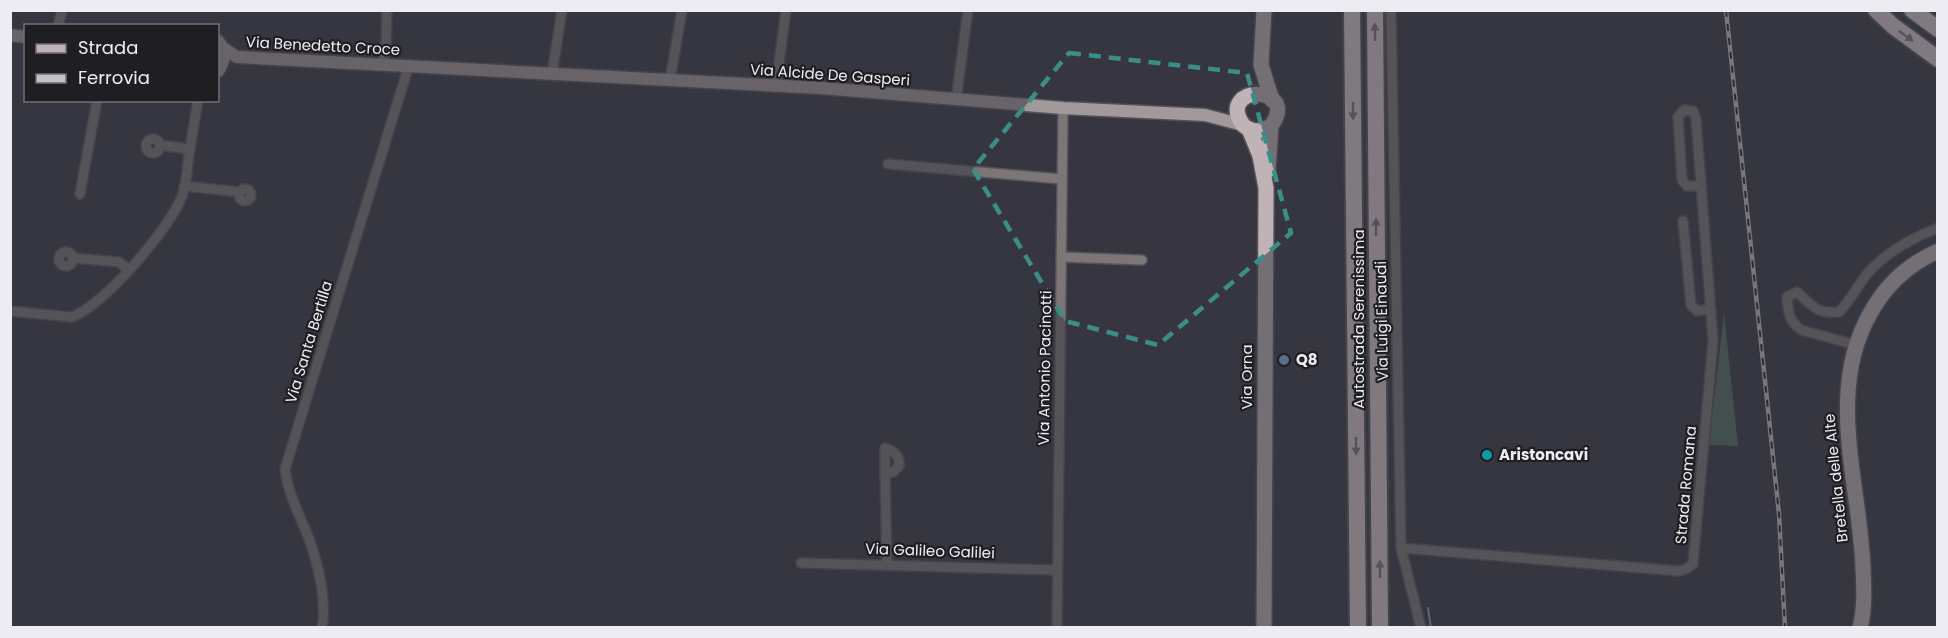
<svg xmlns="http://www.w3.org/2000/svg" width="1948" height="638" viewBox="0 0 1948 638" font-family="Poppins,sans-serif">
	<rect width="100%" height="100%" fill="#373640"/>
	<!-- forest -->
	<polygon fill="#516e5f" points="1724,313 1738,446 1709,445"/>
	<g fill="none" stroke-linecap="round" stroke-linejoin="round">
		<!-- stream -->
		<polyline stroke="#8b9baa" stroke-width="2" points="1428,608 1431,628"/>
		<!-- street casing -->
		<g stroke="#54535c" stroke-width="12">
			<g id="street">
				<polyline points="1391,10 1401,548 1421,628"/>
				<polyline points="58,26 62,10"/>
				<polyline points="383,64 386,47 387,10"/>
				<polyline points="552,74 562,10"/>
				<polyline points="670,80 682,10"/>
				<polyline points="776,86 786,10"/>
				<polyline points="956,100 968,10"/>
				<circle cx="153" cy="146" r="7"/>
				<polyline points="160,145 190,149"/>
				<polyline points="888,164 1061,179"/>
				<polyline points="184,186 240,192"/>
				<circle cx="245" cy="195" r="6"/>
				<polyline points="80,194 97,100"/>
				<polyline points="1683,221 1691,305 1697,311 1711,309"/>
				<circle cx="66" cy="259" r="7"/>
				<polyline points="1061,257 1142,260"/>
				<polyline points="73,258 119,262 129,270"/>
				<path d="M 10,311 L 71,317 C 102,308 171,227 182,196 C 187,183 187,168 189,155 C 192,137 195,119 198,100"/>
				<path d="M 1856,345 L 1801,330 C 1789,321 1788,312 1787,297 L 1797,292 C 1813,306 1816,314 1839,312 C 1850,301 1857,287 1867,274 C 1885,253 1912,238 1938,228"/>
				<path d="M 885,473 L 885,448 C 895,451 900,456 899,466 L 893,472 L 885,473 L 887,565"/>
				<path d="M 1401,548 L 1679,571 L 1686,569 L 1693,564 L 1713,341 C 1707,267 1702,193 1696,119 L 1693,111 L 1684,110 L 1678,117 L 1682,180 L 1687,186 L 1701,186"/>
				<polyline points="801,563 1057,570"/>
				<path d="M 322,628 C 327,601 319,570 311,544 C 302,519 288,496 285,469 L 409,65"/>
				<polyline points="1057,628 1063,108"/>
			</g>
		</g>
		<!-- secondary casing -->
		<g stroke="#54535c" stroke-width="15">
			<g id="secondary">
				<polyline points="10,35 26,37"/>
				<path d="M 218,41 C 226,51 225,61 218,71"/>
				<polyline points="223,48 237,57 821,88 1063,108 1205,115 1243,125"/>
			</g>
		</g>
		<!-- primary casing -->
		<g stroke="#54535c" stroke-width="18">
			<g id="primary">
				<polyline points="1264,10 1261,65 1272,100"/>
				<polyline points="1249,129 1260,156 1266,188 1264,628"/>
				<path d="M 1268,170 L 1271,126 C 1301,84 1215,84 1243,125 C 1252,133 1261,132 1271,126"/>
				<path d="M 1860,628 C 1865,608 1864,588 1863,568 C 1860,483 1825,391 1871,312 C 1886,285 1909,264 1938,251"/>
			</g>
		</g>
		<!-- highway casing -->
		<g stroke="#54535c" stroke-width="20">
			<g id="highway">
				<polyline points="1352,10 1358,628"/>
				<polyline points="1375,10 1380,628"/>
				<polyline points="1876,10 1893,26 1938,59"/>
				<polyline points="1912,10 1938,29"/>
			</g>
		</g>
		<!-- street -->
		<use href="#street" stroke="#7c7677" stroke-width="9"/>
		<!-- secondary -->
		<use href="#secondary" stroke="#a2999b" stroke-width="12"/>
		<!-- primary -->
		<use href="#primary" stroke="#bfb3b6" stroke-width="15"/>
		<!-- highway -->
		<use href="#highway" stroke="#d9cbcf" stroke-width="16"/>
		<!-- rail casing -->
		<g stroke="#c4c3ca" stroke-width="4.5">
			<polyline id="rail" points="1726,10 1779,514 1785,628"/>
		</g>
		<!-- rail -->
		<use href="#rail" stroke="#1f1e23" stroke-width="2" stroke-dasharray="7" stroke-linecap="butt"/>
	</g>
	<!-- one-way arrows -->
	<defs><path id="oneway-solid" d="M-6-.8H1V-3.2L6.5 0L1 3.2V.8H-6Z" transform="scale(1.5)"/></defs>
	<g fill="#7c7479">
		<use href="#oneway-solid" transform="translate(1375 32) rotate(-91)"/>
		<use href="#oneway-solid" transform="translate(1906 36) rotate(36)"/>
		<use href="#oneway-solid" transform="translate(1353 111) rotate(90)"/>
		<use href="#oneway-solid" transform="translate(1376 227) rotate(-90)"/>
		<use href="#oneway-solid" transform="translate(1356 446) rotate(89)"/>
		<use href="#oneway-solid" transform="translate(1380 569) rotate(-91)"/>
	</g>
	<!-- marked area -->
	<path d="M0 0H1948V638H0ZM 1069,53 L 1247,73 L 1291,233 L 1158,345 L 1065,321 L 973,169 Z" fill="#373640" fill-opacity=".55" fill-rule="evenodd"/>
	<path fill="none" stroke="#3b8e88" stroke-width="4.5" stroke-dasharray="12 8" stroke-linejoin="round" d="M 1069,53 L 1247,73 L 1291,233 L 1158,345 L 1065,321 L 973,169 Z"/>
	<!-- markers -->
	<circle fill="#5c6f8a" stroke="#1f1e23" stroke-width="2" cx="1284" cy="360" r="6"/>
	<circle fill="#0f9aa8" stroke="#1f1e23" stroke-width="2" cx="1487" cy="455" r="6"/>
	<g text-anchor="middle" stroke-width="4.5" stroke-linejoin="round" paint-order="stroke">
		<!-- street labels -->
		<g font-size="15" fill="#ececf2" stroke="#1f1e23">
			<text transform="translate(323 46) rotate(3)" y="5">Via Benedetto Croce</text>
			<text transform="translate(830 75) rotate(4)" y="5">Via Alcide De Gasperi</text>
			<text transform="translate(1359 319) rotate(-90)" y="5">Autostrada Serenissima</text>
			<text transform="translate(1382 321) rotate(-91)" y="5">Via Luigi Einaudi</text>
			<text transform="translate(309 342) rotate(-73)" y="5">Via Santa Bertilla</text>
			<text transform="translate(1045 368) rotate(-89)" y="5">Via Antonio Pacinotti</text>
			<text transform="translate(1247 377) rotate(-90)" y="5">Via Orna</text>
			<text transform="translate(1836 478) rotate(-96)" y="5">Bretella delle Alte</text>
			<text transform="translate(1686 485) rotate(-85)" y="5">Strada Romana</text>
			<text transform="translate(930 551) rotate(2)" y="5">Via Galileo Galilei</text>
		</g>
		<!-- poi labels -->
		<g font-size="15" font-weight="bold" fill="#ececf2" stroke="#1f1e23" text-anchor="start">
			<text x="1296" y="365">Q8</text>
			<text x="1499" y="460">Aristoncavi</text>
		</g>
	</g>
	<!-- border -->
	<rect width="1948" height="638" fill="none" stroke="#ececf2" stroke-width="24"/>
	<!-- legend -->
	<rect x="24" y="24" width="195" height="78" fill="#1f1e23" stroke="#717076" stroke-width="1.5"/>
	<rect x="36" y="44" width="30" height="9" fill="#bfb3b6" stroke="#717076" stroke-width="1.5"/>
	<text x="78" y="54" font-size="18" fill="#ececf2">Strada</text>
	<rect x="36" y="74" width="30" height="9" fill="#c4c3ca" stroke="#717076" stroke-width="1.5"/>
	<text x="78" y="84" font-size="18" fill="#ececf2">Ferrovia</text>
</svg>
